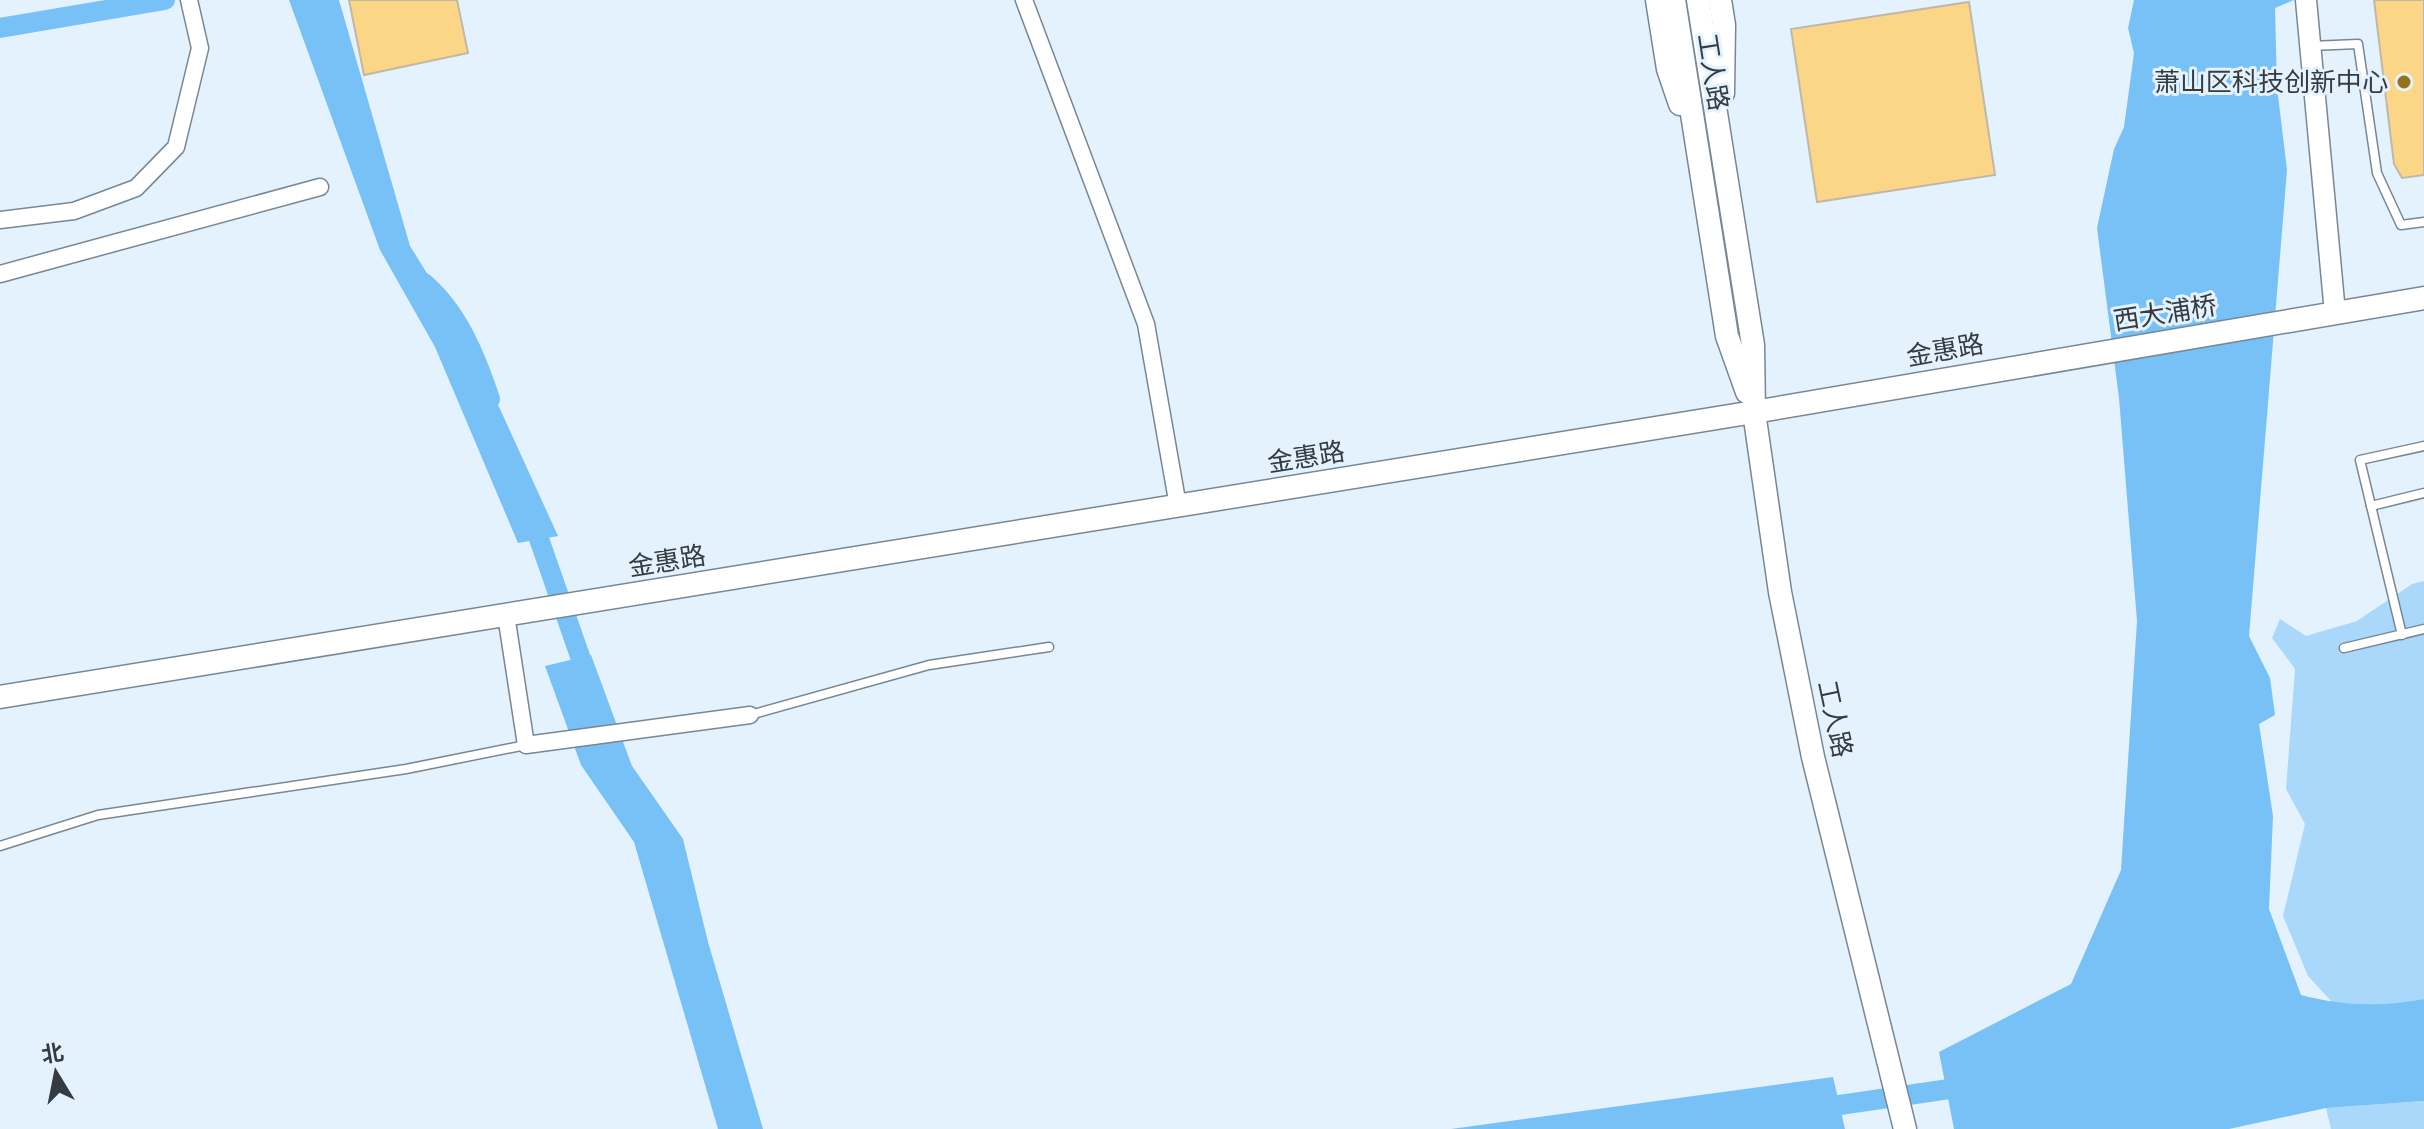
<svg xmlns="http://www.w3.org/2000/svg" width="2424" height="1129" viewBox="0 0 2424 1129" font-family="'Fira Sans','Noto Sans SC',sans-serif">
	<rect width="100%" height="100%" fill="#e4f2fd"/>
	<!-- green -->
	<g fill="#aad8fb">
		<polygon points="2424,581 2424,999 2391,1005 2333,1003 2308,976 2283,916 2305,824 2286,789 2295,669 2272,638 2280,619 2306,636 2357,621 2412,584"/>
		<polygon points="2424,1101 2424,1129 2331,1129 2326,1108"/>
	</g>
	<!-- water -->
	<g fill="#78c1f7">
		<polygon points="289,0 339,0 410,246 443,299 500,409 558,536 518,543 435,347 380,250"/>
		<path d="M 2134,0 L 2294,0 L 2275,8 L 2277,87 L 2287,170 L 2249,636 L 2270,678 L 2275,715 L 2259,724 L 2273,816 L 2269,909 L 2301,995 C 2343,1006 2382,1007 2424,999 L 2424,1101 L 2326,1108 L 2229,1129 L 1954,1129 L 1939,1052 L 2071,984 L 2121,870 L 2137,621 L 2119,398 L 2097,228 L 2114,149 L 2124,127 L 2134,53 L 2128,28 Z"/>
		<polygon points="591,655 632,766 683,839 708,942 763,1129 718,1129 634,842 581,765 545,666"/>
		<polygon points="1833,1077 1845,1129 1451,1129"/>
	</g>
	<g fill="none" stroke-linecap="round" stroke-linejoin="round">
		<!-- canal -->
		<g stroke="#78c1f7" stroke-width="20">
			<polyline points="0,28 165,0"/>
			<path d="M 424,283 C 458,312 476,357 490,399"/>
			<polyline points="531,516 589,682"/>
			<polyline points="1812,1109 1970,1086"/>
		</g>
	</g>
	<!-- building -->
	<g fill="#fad686" stroke="#c0b8a7" stroke-width="2">
		<polygon points="349,0 457,0 468,53 364,75"/>
		<polygon points="2374,0 2424,0 2424,175 2402,178 2394,164"/>
		<polygon points="1969,2 1995,175 1817,202 1791,29"/>
	</g>
	<g fill="none" stroke-linecap="round" stroke-linejoin="round">
		<!-- service casing -->
		<g stroke="#778793" stroke-width="11">
			<g id="service">
				<polyline points="2311,46 2358,44 2377,173 2401,225 2424,222"/>
				<polyline points="2371,506 2424,493"/>
				<polyline points="2402,635 2360,460 2424,446"/>
				<polyline points="2344,648 2424,629"/>
				<polyline points="750,715 929,665 1049,647"/>
				<polyline points="0,846 98,815 406,769 526,745"/>
			</g>
		</g>
		<!-- minor casing -->
		<g stroke="#778793" stroke-width="19">
			<g id="minor">
				<polyline points="1024,0 1146,324 1178,506"/>
				<polyline points="0,220 74,211 136,188 176,147 200,48 189,0"/>
				<polyline points="0,274 320,187"/>
				<polyline points="506,615 526,745 750,715"/>
			</g>
		</g>
		<!-- tertiary casing -->
		<g stroke="#778793" stroke-width="23">
			<polyline id="tertiary" points="2306,0 2335,313"/>
		</g>
		<!-- secondary casing -->
		<g stroke="#778793" stroke-width="25">
			<g id="secondary">
				<polyline points="1657,0 1668,69 1680,104"/>
				<polyline points="1674,0 1727,336 1747,392"/>
				<polyline points="1698,0 1753,345 1754,412 1780,592 1813,757 1905,1129"/>
				<polyline points="1720,0 1724,25 1723,93"/>
				<polyline points="0,697 1754,412 2424,298"/>
			</g>
		</g>
		<!-- service -->
		<use href="#service" stroke="#fff" stroke-width="8"/>
		<!-- minor -->
		<use href="#minor" stroke="#fff" stroke-width="16"/>
		<!-- tertiary -->
		<use href="#tertiary" stroke="#fff" stroke-width="20"/>
		<!-- secondary -->
		<use href="#secondary" stroke="#fff" stroke-width="22"/>
	</g>
	<!-- markers -->
	<circle fill="#94721a" stroke="#e4f2fd" stroke-width="3" cx="2404" cy="82" r="8"/>
	<g text-anchor="middle" stroke-width="6" stroke-linejoin="round" paint-order="stroke">
		<!-- street labels -->
		<g font-size="26" fill="#353c41" stroke="#e4f2fd">
			<text transform="translate(1713 72) rotate(81)" y="9">工人路</text>
			<text transform="translate(2165 313) rotate(-9)" y="9">西大浦桥</text>
			<text transform="translate(1945 350) rotate(-10)" y="9">金惠路</text>
			<text transform="translate(1306 457) rotate(-9)" y="9">金惠路</text>
			<text transform="translate(667 561) rotate(-9)" y="9">金惠路</text>
			<text transform="translate(1835 719) rotate(78)" y="9">工人路</text>
		</g>
		<!-- poi labels -->
		<g font-size="26" fill="#353c41" stroke="#e4f2fd" text-anchor="end">
			<text x="2388" y="91">萧山区科技创新中心</text>
		</g>
	</g>
	<!-- north arrow -->
	<g transform="translate(56 1073) rotate(350)" stroke="#e4f2fd" stroke-width="6" paint-order="stroke">
	<path d="M0-6L14 30L0 20L-14 30Z" fill="#353c41"/>
	<text y="-12" font-size="22" font-weight="bold" text-anchor="middle" fill="#353c41">北</text>
	</g>
</svg>
